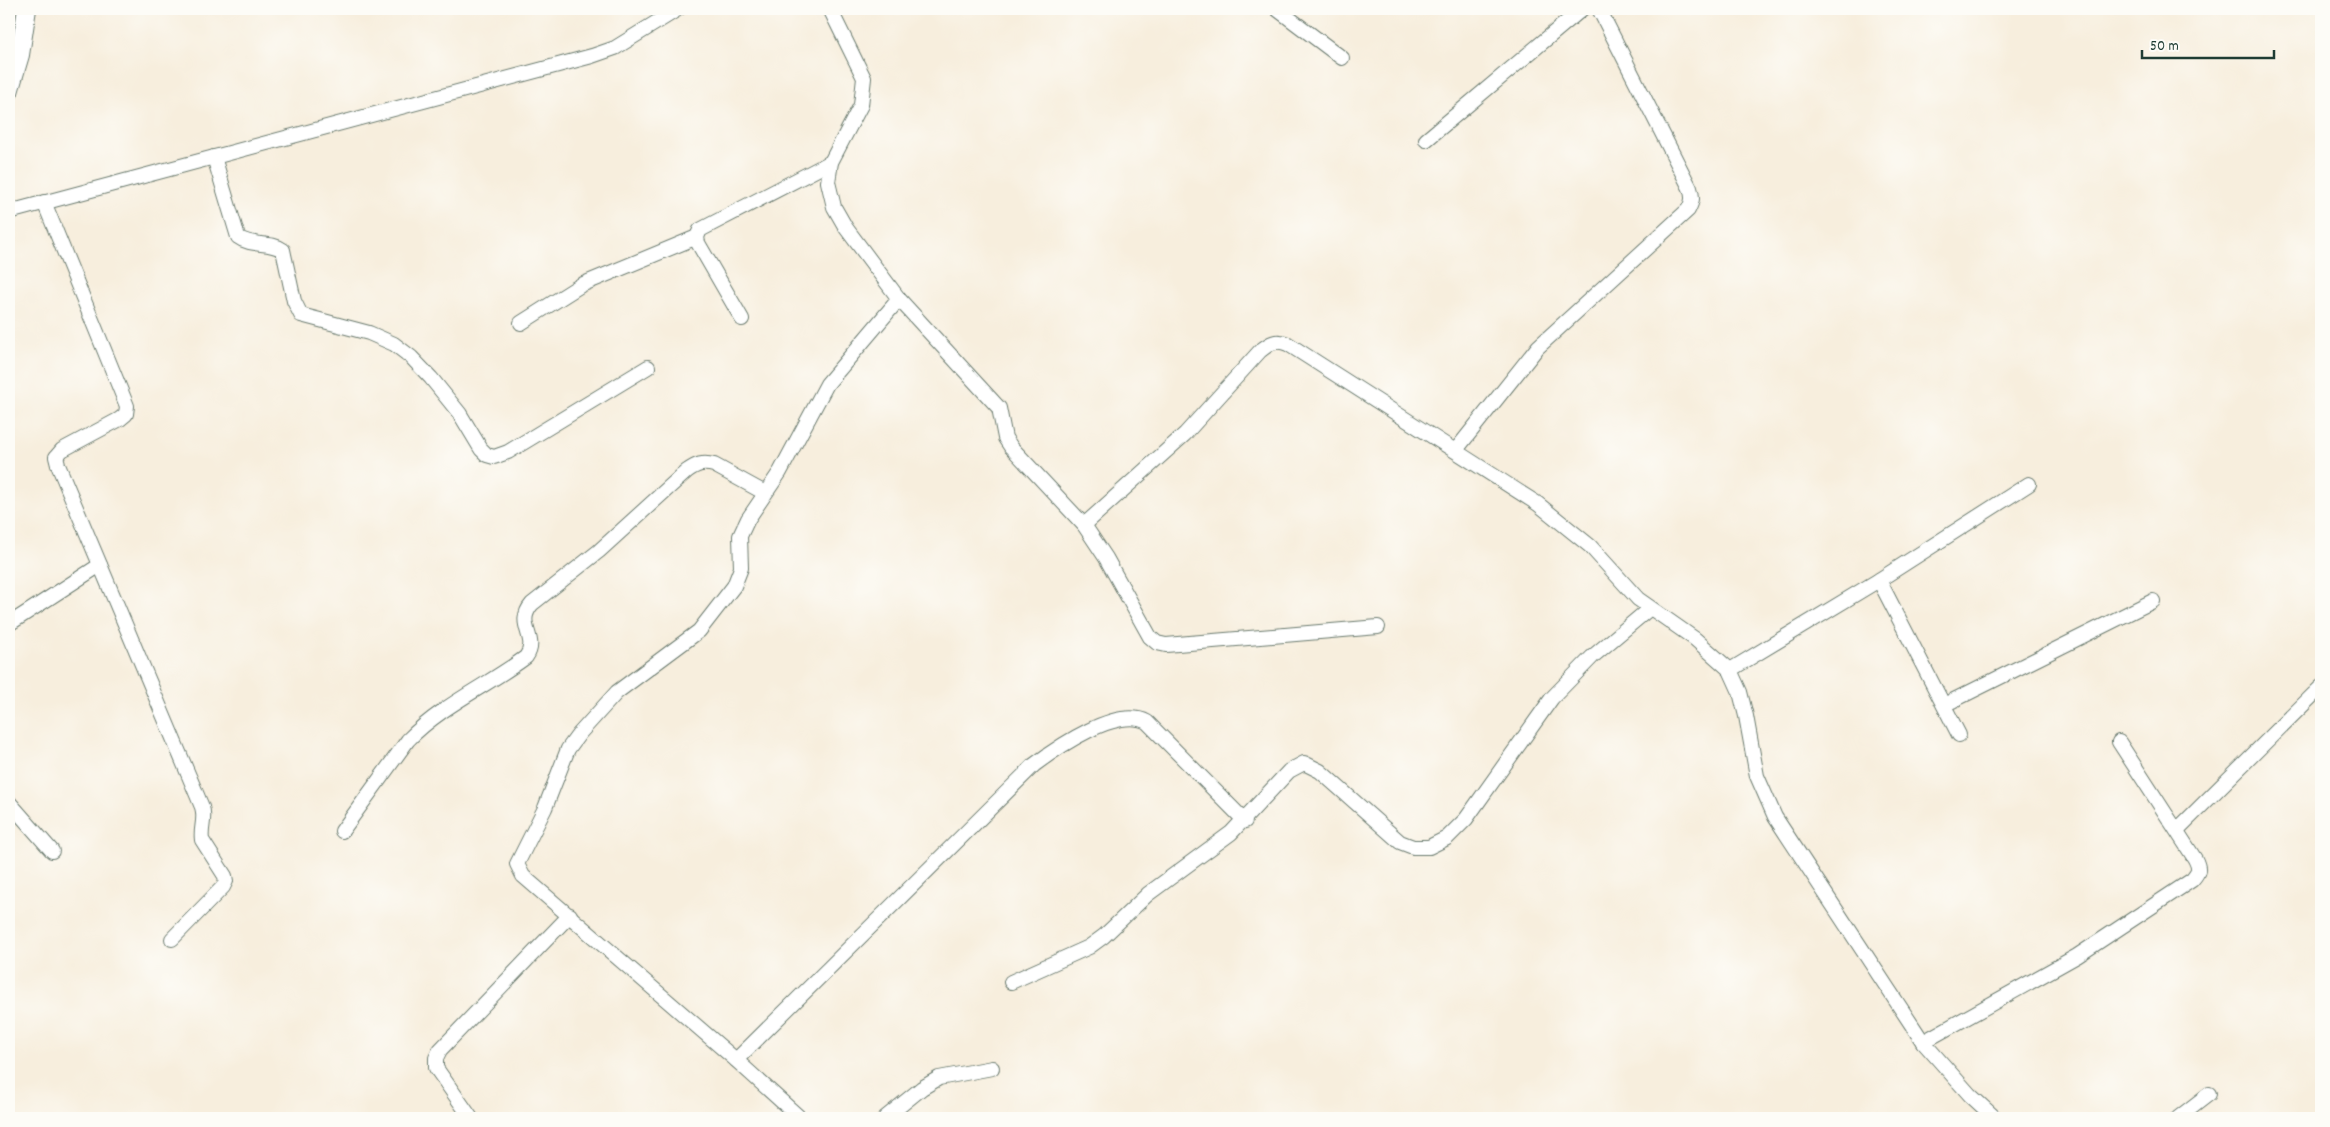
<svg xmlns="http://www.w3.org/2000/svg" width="2330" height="1127" viewBox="0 0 2330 1127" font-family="Dekko,sans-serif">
	<rect width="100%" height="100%" fill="#fdfcf7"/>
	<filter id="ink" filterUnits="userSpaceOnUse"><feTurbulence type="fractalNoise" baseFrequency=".02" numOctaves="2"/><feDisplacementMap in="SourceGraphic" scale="10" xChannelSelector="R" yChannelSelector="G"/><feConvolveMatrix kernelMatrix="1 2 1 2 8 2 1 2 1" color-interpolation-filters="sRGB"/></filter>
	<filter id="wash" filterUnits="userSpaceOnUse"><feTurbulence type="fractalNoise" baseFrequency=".0096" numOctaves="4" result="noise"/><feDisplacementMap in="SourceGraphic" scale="20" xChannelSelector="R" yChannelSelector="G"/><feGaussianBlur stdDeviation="1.12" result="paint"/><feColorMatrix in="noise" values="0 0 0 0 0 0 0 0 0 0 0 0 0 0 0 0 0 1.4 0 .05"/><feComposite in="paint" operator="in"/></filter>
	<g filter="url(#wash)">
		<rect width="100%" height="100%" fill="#f7eedd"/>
	</g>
	<g filter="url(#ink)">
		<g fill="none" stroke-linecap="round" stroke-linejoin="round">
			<!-- minor casing -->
			<g stroke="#6b7b6f" stroke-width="16">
				<g id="minor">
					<polyline points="830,9 864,78 861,105 831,162 828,182 834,207 846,228 899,299 999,408 1005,438 1011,447 1084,525 1106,558 1150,637 1157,643 1166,645 1378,627"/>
					<polyline points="1277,9 1342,58"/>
					<polyline points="1426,140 1582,9"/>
					<path d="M 214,157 L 238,237 C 251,247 270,241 283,250 L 294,301 L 301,315 L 369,333 L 394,344 L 411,357 L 431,378 L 460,414 L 481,449 L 487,455 L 494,457 L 508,452 L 648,367"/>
					<path d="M 44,202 L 127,406 L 126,414 L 120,419 L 62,450 L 56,457 L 58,465 L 202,807 C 206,819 200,828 202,840 L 225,876 L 226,881 L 223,887 L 172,939"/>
					<polyline points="9,212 592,56 615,48 678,9"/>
					<polyline points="742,319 698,243 697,237 700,230 831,162"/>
					<polyline points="521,323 581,285 697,237"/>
					<path d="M 1456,450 L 1538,347 L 1688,210 C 1693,201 1693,197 1690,188 L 1599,9"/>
					<path d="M 1084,525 L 1185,434 L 1260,351 C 1270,343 1276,339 1288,344 L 1538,504 L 1590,546 L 1638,599 L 1695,639 L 1730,670 L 1740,692 L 1746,716 L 1757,776 L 1775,817 L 1923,1042 L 1970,1095 L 1995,1118"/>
					<polyline points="1879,580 1959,735"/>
					<polyline points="9,624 100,565"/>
					<polyline points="1730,670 1879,580 2029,484"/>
					<polyline points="1944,705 2153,601"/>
					<polyline points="9,802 52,851"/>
					<polyline points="2177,830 2321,687"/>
					<path d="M 342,831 L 408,740 C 442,705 487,686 526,657 C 540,637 514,625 532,604 L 599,551 L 687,471 C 697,464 703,462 714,465 L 765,493"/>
					<polyline points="1011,982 1089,947 1104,936 1148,894 1231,833 1289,771 1304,763 1320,771 1400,842 1413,847 1429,847 1447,838 1466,819 1552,698 1592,657 1649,609"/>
					<path d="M 1923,1042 L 2077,956 L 2192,880 C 2199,872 2200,869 2195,859 L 2119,742"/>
					<path d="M 736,1060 L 1034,765 C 1058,747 1117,706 1147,722 L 1245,821"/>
					<polyline points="471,1118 436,1068 436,1058 440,1050 570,915"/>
					<polyline points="800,1118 736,1060 523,876 517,864 545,808 568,749 579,734 617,692 699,631 734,586 741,568 740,536 748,519 780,472 827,384 899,299"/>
					<polyline points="885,1118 922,1088 939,1078 992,1068"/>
					<polyline points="2178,1118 2209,1094"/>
				</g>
			</g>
			<!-- tertiary casing -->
			<g stroke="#6b7b6f" stroke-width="20">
				<polyline id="tertiary" points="9,92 20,55 27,9"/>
			</g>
			<!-- minor -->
			<use href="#minor" stroke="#fff" stroke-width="14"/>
			<!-- tertiary -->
			<use href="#tertiary" stroke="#fff" stroke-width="18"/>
		</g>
	</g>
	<!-- margin -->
	<rect width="2330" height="1127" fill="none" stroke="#fdfcf7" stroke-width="30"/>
	<!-- scale -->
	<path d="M2142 50v8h132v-8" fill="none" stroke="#1f3d34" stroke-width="2.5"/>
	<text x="2150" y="50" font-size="15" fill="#1f3d34" stroke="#fdfcf7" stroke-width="4" paint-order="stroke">50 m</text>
</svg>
